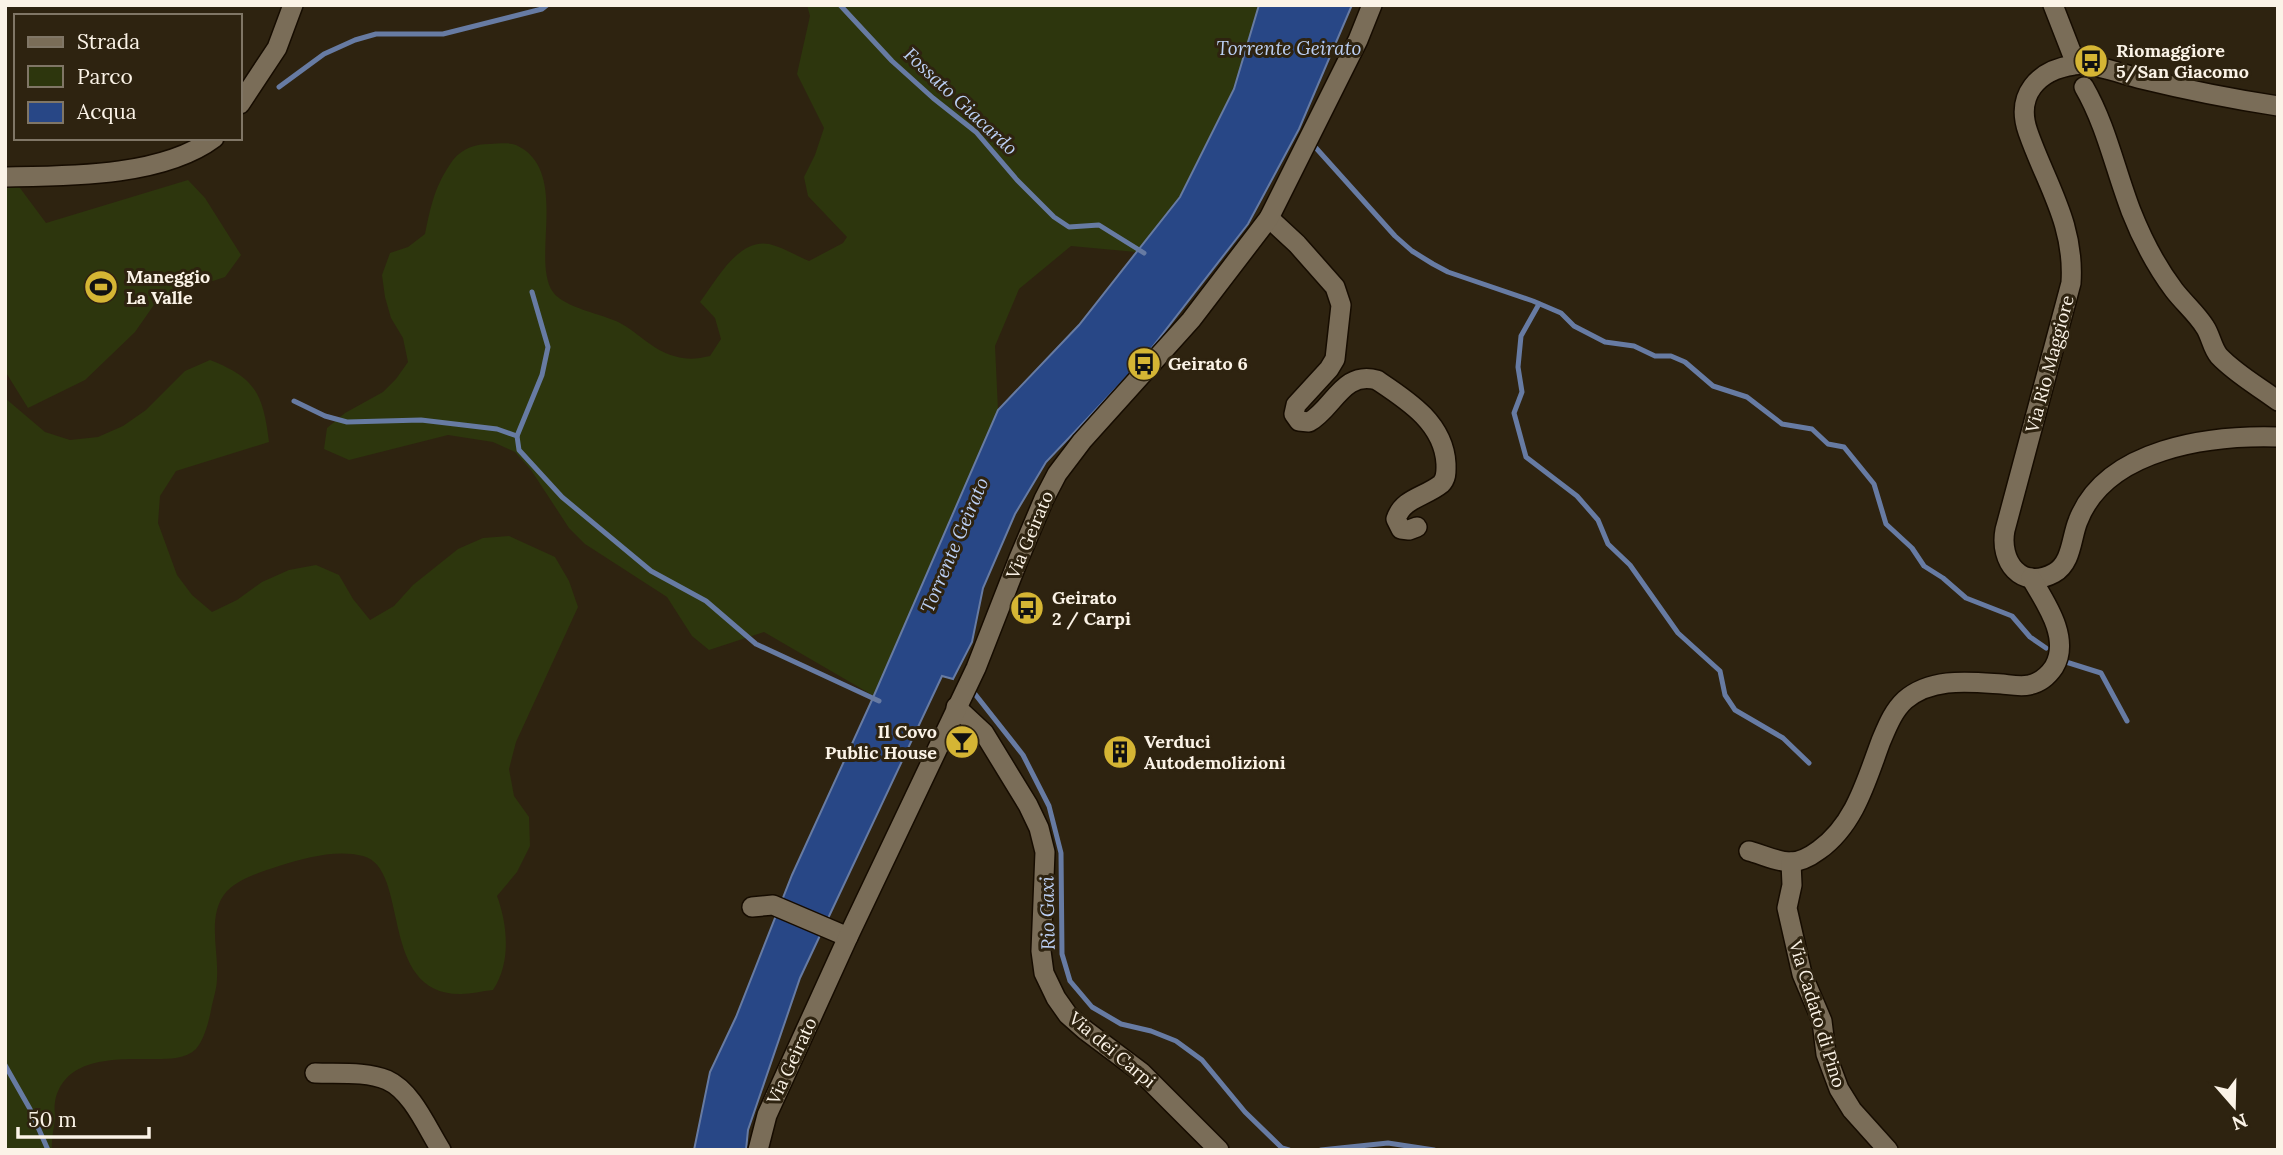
<svg xmlns="http://www.w3.org/2000/svg" width="2283" height="1155" viewBox="0 0 2283 1155" font-family="Lora,serif">
	<rect width="100%" height="100%" fill="#2e2310"/>
	<!-- green -->
	<g fill="#2d360d">
		<path d="M 807,5 L 1259,5 L 1234,89 L 1180,197 L 1136,252 L 1071,246 L 1019,289 L 995,346 L 998,410 L 874,696 L 764,632 L 709,650 L 692,636 L 667,597 L 585,544 L 569,528 L 531,470 L 515,452 L 493,442 L 448,435 L 349,460 L 324,449 L 327,428 L 345,413 L 383,392 L 396,379 L 408,362 L 403,338 L 391,318 L 385,297 L 382,275 L 390,253 L 408,247 L 425,234 C 431,205 435,185 453,160 C 463,148 475,144 490,144 C 498,144 509,142 516,145 C 571,170 530,260 553,292 C 564,308 603,314 620,323 C 639,333 652,350 674,356 C 687,360 697,359 710,356 L 721,339 L 715,318 L 700,302 C 716,281 738,238 769,244 C 782,247 797,256 809,261 L 843,243 L 847,237 L 808,196 L 804,177 L 815,155 L 824,128 L 797,74 L 810,16 Z"/>
		<polygon points="188,180 205,198 241,255 225,277 158,299 135,332 85,380 28,408 5,371 5,184 17,184 46,223"/>
		<path d="M 210,360 C 256,378 263,394 269,442 L 176,471 L 160,496 L 158,523 L 177,575 L 192,595 L 212,612 L 237,600 L 262,582 L 289,570 L 316,565 L 339,575 L 353,599 L 370,620 L 394,606 L 413,585 L 458,549 L 483,538 L 509,536 L 555,557 L 569,581 L 578,607 L 516,742 L 509,769 L 514,796 L 529,817 L 530,846 L 517,872 L 497,896 C 508,926 511,963 493,990 C 482,991 471,994 461,994 C 377,995 411,868 363,856 C 337,849 304,858 279,866 C 262,872 241,877 227,891 C 206,914 219,951 217,978 C 217,989 213,999 211,1010 C 209,1021 204,1040 196,1049 C 186,1059 169,1059 156,1059 C 119,1059 64,1055 55,1102 C 54,1107 55,1113 55,1118 C 54,1129 51,1139 52,1150 L 5,1150 L 5,398 L 45,432 L 70,440 L 98,437 L 123,426 L 146,410 L 185,371 Z"/>
	</g>
	<!-- water -->
	<polygon fill="#284786" stroke="#677ba3" stroke-width="2" points="1259,5 1352,5 1299,129 1248,224 1140,363 1046,462 1015,514 983,588 972,642 953,679 942,676 800,978 748,1130 746,1150 694,1150 710,1072 736,1017 792,875 872,700 998,410 1079,325 1180,197 1234,89"/>
	<g fill="none" stroke-linecap="round" stroke-linejoin="round">
		<!-- stream -->
		<g stroke="#677ba3" stroke-width="5">
			<polyline points="840,5 892,61 933,98 976,132 1017,180 1054,217 1069,227 1099,225 1144,253"/>
			<polyline points="279,87 324,54 355,40 376,34 443,34 542,9 547,5"/>
			<polyline points="1316,148 1395,236 1412,251 1433,264 1448,272 1533,301 1561,313 1574,326 1605,342 1634,346 1655,356 1671,356 1685,362 1713,386 1747,397 1782,424 1812,429 1828,444 1844,447 1874,484 1886,524 1912,548 1924,566 1943,578 1966,598 2012,616 2030,637 2046,648"/>
			<polyline points="532,292 548,347 542,375 517,436 519,450 562,497 651,571 706,601 756,644 879,701"/>
			<polyline points="1539,304 1521,336 1518,367 1522,392 1514,413 1526,457 1577,496 1598,520 1608,544 1630,565 1678,633 1720,671 1725,695 1735,710 1783,738 1809,763"/>
			<polyline points="294,401 325,416 347,422 421,420 497,429 517,436"/>
			<polyline points="2066,662 2101,673 2127,721"/>
			<polyline points="971,689 1023,755 1049,806 1061,853 1062,954 1070,981 1092,1007 1121,1024 1151,1031 1176,1041 1202,1060 1245,1112 1282,1148 1289,1150"/>
			<polyline points="5,1065 30,1109 48,1150"/>
			<polyline points="1321,1150 1388,1143 1434,1150"/>
		</g>
		<!-- minor casing -->
		<g stroke="#160c00" stroke-width="22">
			<g id="minor">
				<polyline points="2053,5 2076,64"/>
				<path d="M 2084,87 C 2106,125 2115,169 2131,211 C 2142,239 2156,266 2174,290 C 2184,303 2197,314 2205,327 C 2211,336 2212,348 2219,356 C 2236,374 2258,386 2278,401"/>
				<path d="M 2278,106 C 2232,99 2187,90 2142,79 C 2124,75 2092,62 2074,65 C 2038,70 2015,95 2028,132 C 2046,184 2075,224 2071,283 L 2005,530 C 1999,561 2021,591 2054,573 C 2072,563 2071,538 2078,521 C 2106,448 2210,435 2278,437"/>
				<path d="M 1269,218 L 1297,244 L 1335,287 L 1341,305 L 1335,359 L 1329,369 L 1296,405 L 1294,414 L 1299,421 L 1309,422 C 1333,409 1343,370 1377,380 C 1407,400 1444,423 1446,464 C 1446,471 1447,478 1441,484 C 1425,497 1403,498 1396,519 L 1401,529 L 1409,530 L 1417,527"/>
				<polyline points="956,707 984,733 1028,805 1039,828 1045,852 1041,951 1044,973 1056,998 1068,1015 1085,1030 1141,1072 1219,1150"/>
				<path d="M 1749,851 C 1761,854 1777,862 1790,862 C 1800,862 1811,856 1819,850 C 1855,824 1866,781 1881,741 C 1887,727 1893,711 1905,700 C 1932,677 1970,682 2002,684 C 2011,685 2021,687 2029,685 C 2039,683 2048,676 2054,667 C 2071,638 2045,602 2031,578"/>
				<polyline points="1791,862 1792,885 1787,908 1802,974 1822,1021 1826,1054 1839,1089 1852,1110 1888,1150"/>
				<polyline points="752,907 773,905 848,937"/>
				<path d="M 315,1073 C 337,1074 366,1071 387,1080 C 412,1091 427,1128 441,1150"/>
				<polyline points="758,1150 767,1115 848,937 976,668 1019,558 1044,499 1057,474 1082,441 1191,320 1269,218 1358,40 1372,5"/>
			</g>
		</g>
		<!-- tertiary casing -->
		<g stroke="#160c00" stroke-width="22">
			<g id="tertiary">
				<polyline points="240,104 277,48 293,5"/>
				<path d="M 5,177 C 67,176 162,177 214,138"/>
			</g>
		</g>
		<!-- minor -->
		<use href="#minor" stroke="#7a6d58" stroke-width="19"/>
		<!-- tertiary -->
		<use href="#tertiary" stroke="#7a6d58" stroke-width="19"/>
	</g>
	<!-- icons -->
	<defs>
		<g id="bus-disc" transform="scale(1.75)"><circle r="9.5" fill="#d5b534" stroke="#2e2310"/><path d="M-5-6H5V4H4V6H2V4H-2V6H-4V4H-5ZM-3.5-4V0h7V-4ZM-3.5 1.2v1.5H-2V1.2ZM2 1.2v1.5H3.5V1.2Z" fill="#111"/></g>
		<g id="stadium-disc" transform="scale(1.75)"><circle r="9.5" fill="#d5b534" stroke="#2e2310"/><path d="M0-5a6.5 5 0 1 0 0 10a6.5 5 0 1 0 0-10ZM-3.5-1.8h7v3.6h-7Z" fill="#111"/></g>
		<g id="bar-disc" transform="scale(1.75)"><circle r="9.5" fill="#d5b534" stroke="#2e2310"/><path d="M-6-5H6L.8 .8V4.5H3.5V6h-7V4.5H-.8V.8Z" fill="#111"/></g>
		<g id="building-disc" transform="scale(1.75)"><circle r="9.5" fill="#d5b534" stroke="#2e2310"/><path d="M-4-6H4V6H1V3H-1V6H-4ZM-2.5-4.3h1.7v1.8h-1.7ZM.8-4.3h1.7v1.8H.8ZM-2.5-1h1.7V.8h-1.7ZM.8-1h1.7V.8H.8Z" fill="#111"/></g>
	</defs>
	<g fill-rule="evenodd">
		<use href="#bus-disc" x="2091" y="61"/>
		<use href="#stadium-disc" x="101" y="287"/>
		<use href="#bus-disc" x="1144" y="364"/>
		<use href="#bus-disc" x="1027" y="608"/>
		<use href="#bar-disc" x="962" y="742"/>
		<use href="#building-disc" x="1120" y="752"/>
	</g>
	<g text-anchor="middle" stroke-width="6" stroke-linejoin="round" paint-order="stroke">
		<!-- poi labels -->
		<g font-size="18" font-weight="bold" fill="#fbf3e7" stroke="#2e2310" text-anchor="start">
			<text x="2116" y="57">Riomaggiore<tspan x="2116" dy="21">5/San Giacomo</tspan></text>
			<text x="126" y="283">Maneggio<tspan x="126" dy="21">La Valle</tspan></text>
			<text x="1168" y="370">Geirato 6</text>
			<text x="1052" y="604">Geirato<tspan x="1052" dy="21">2 / Carpi</tspan></text>
			<text x="937" y="738" text-anchor="end">Il Covo<tspan x="937" dy="21">Public House</tspan></text>
			<text x="1144" y="748">Verduci<tspan x="1144" dy="21">Autodemolizioni</tspan></text>
		</g>
		<!-- street labels -->
		<g font-size="18" fill="#fbf3e7" stroke="#2e2310">
			<text transform="translate(2050 364) rotate(-75)" y="6">Via Rio Maggiore</text>
			<text transform="translate(1030 535) rotate(-67)" y="6">Via Geirato</text>
			<text transform="translate(1817 1014) rotate(73)" y="6">Via Cadato di Pino</text>
			<text transform="translate(1112 1050) rotate(40)" y="6">Via dei Carpi</text>
			<text transform="translate(792 1061) rotate(-65)" y="6">Via Geirato</text>
		</g>
		<!-- water labels -->
		<g font-size="19" font-style="italic" fill="#bcd0f5" stroke="#2e2310">
			<text x="1289" y="55">Torrente Geirato</text>
			<text transform="translate(961 101) rotate(43)" y="7">Fossato Giacardo</text>
			<text transform="translate(954 545) rotate(-67)" y="7">Torrente Geirato</text>
			<text transform="translate(1047 913) rotate(-91)" y="7">Rio Gaxi</text>
		</g>
	</g>
	<!-- border -->
	<rect width="2283" height="1155" fill="none" stroke="#fbf3e7" stroke-width="14"/>
	<!-- legend -->
	<rect x="14" y="14" width="228" height="126" fill="#2e2310" stroke="#807666" stroke-width="2"/>
	<rect x="28" y="37" width="35" height="10" fill="#7a6d58" stroke="#807666" stroke-width="2"/>
	<text x="77" y="49" font-size="21" fill="#fbf3e7">Strada</text>
	<rect x="28" y="66" width="35" height="21" fill="#2d360d" stroke="#807666" stroke-width="2"/>
	<text x="77" y="84" font-size="21" fill="#fbf3e7">Parco</text>
	<rect x="28" y="102" width="35" height="21" fill="#284786" stroke="#807666" stroke-width="2"/>
	<text x="77" y="119" font-size="21" fill="#fbf3e7">Acqua</text>
	<!-- north arrow -->
	<g transform="translate(2234 1106) rotate(160)" stroke="#2e2310" stroke-width="5" paint-order="stroke">
	<path d="M0-5L12 26L0 18L-12 26Z" fill="#fbf3e7"/>
	<text y="-10" font-size="19" font-weight="bold" text-anchor="middle" fill="#fbf3e7">N</text>
	</g>
	<!-- scale -->
	<path d="M18 1127v10h131v-10" fill="none" stroke="#fbf3e7" stroke-width="3.5"/>
	<text x="28" y="1127" font-size="21" fill="#fbf3e7" stroke="#2e2310" stroke-width="5" paint-order="stroke">50 m</text>
</svg>
